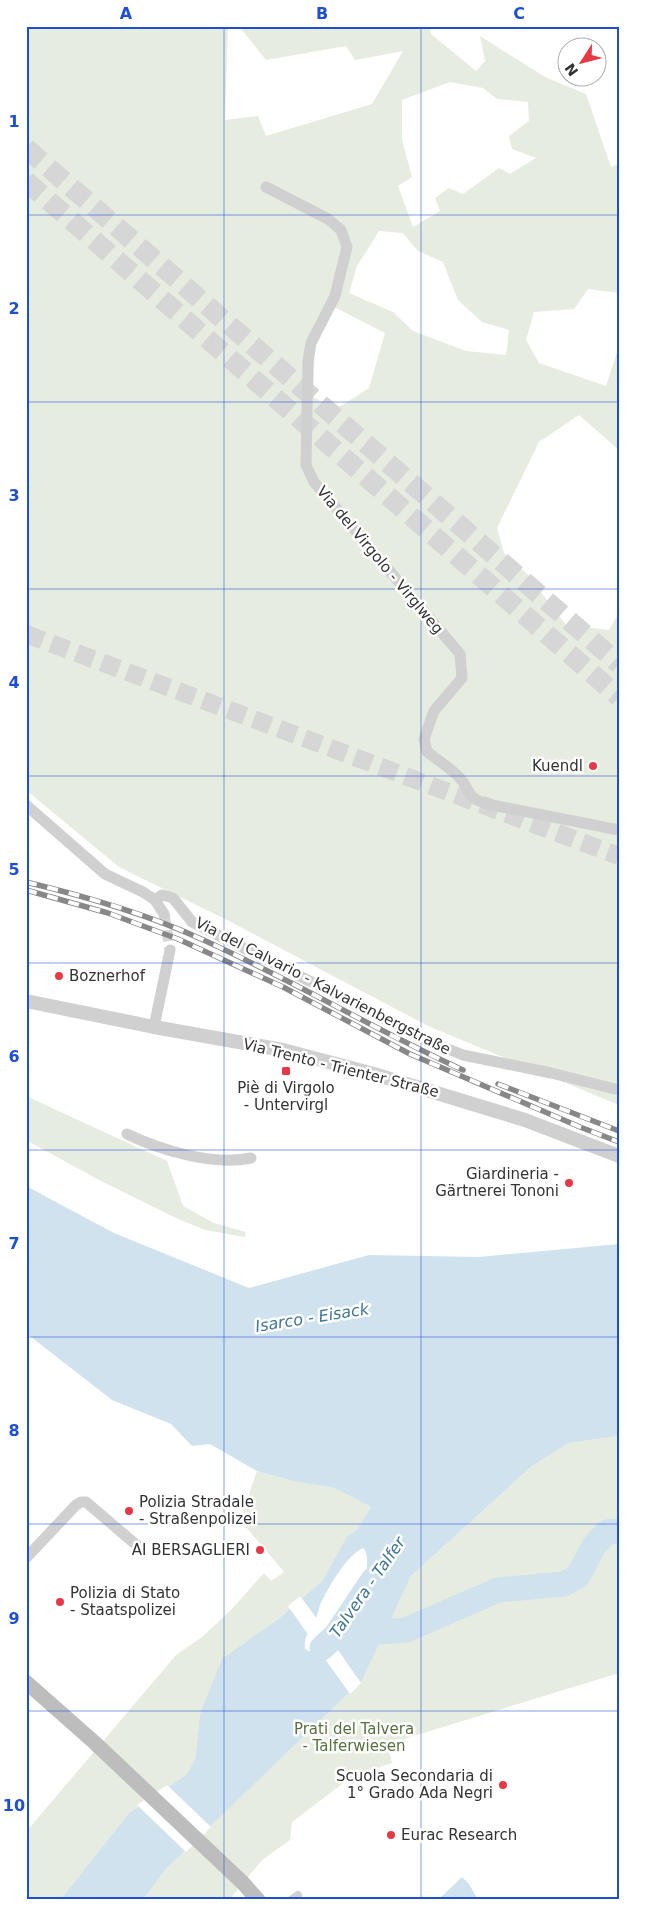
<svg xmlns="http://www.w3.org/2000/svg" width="645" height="1926" viewBox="0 0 645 1926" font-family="'DejaVu Sans',sans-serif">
	<rect width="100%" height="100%" fill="#fff"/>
	<!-- green -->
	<g fill="#e6ecdf" fill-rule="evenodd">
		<path d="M 26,26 L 228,26 L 225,120 L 258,116 L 266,136 L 372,104 L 403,51 L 355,60 L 346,46 L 266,60 L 239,26 L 430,26 L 431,34 L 476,71 L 485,61 L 480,36 L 545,77 L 586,94 L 611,167 L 619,164 L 619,293 L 588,289 L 574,309 L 534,312 L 526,340 L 539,363 L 606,386 L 619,346 L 619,450 L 579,415 L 539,442 L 497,528 L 504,553 L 527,574 L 566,625 L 609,630 L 619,613 L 619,1105 L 428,1026 L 231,922 L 119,867 L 26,790 ZM 450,82 L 483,88 L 497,99 L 528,102 L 529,121 L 509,136 L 512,149 L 536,158 L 510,174 L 499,168 L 463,194 L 449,188 L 435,198 L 440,211 L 413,227 L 398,186 L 412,177 L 402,140 L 402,100 ZM 379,231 L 403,233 L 418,251 L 443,262 L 458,300 L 482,322 L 509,330 L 506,355 L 466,351 L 413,331 L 393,312 L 349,293 L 357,266 ZM 334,307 L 385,333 L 369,388 L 336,409 L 313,397 L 315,344 Z"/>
		<polygon points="26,1096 167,1161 183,1206 214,1223 246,1232 245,1237 205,1230 178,1219 101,1181 26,1140"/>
		<polygon points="619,1436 619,1673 404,1739 389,1751 392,1763 350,1778 292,1822 290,1840 262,1860 229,1900 143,1900 166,1869 361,1680 411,1576 532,1466 569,1443"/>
		<polygon points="257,1471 293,1481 334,1488 371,1507 357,1530 347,1536 322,1581 277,1620 200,1713 195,1760 186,1775 129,1813 60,1900 26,1900 26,1832 176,1655 202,1637 232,1609 264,1573 271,1581 284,1572 240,1520"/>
	</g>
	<!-- water -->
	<g fill="#cfe2ee" fill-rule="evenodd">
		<path d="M 26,1186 L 114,1233 L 249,1288 L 369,1255 L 479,1257 L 619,1244 L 619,1436 L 569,1443 L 532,1466 L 411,1576 L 362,1680 L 166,1869 L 143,1900 L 60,1900 L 129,1813 L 186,1775 L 195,1760 L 200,1714 L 222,1659 L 277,1620 L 322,1581 L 347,1536 L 357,1530 L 371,1507 L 334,1488 L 293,1481 L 257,1471 L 210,1444 L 192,1446 L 171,1424 L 112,1400 L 26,1333 ZM 363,1548 C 375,1558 358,1607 350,1619 C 347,1623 338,1626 334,1630 L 333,1638 L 318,1651 L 313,1653 L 305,1649 C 304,1637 308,1633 314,1623 C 317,1618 318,1611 320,1605 C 328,1588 346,1556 363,1548 Z"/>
		<polygon points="462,1877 469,1884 478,1900 438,1900"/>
	</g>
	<!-- pier -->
	<g fill="#fff">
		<polygon points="300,1596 318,1620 309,1636 288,1606"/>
		<polygon points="329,1637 361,1683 350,1694 317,1648"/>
		<polygon points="167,1785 211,1827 186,1852 137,1805"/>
	</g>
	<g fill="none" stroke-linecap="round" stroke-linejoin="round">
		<!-- river -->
		<g stroke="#cfe2ee" stroke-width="25">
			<polyline points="351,1634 406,1630 498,1590 564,1584 578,1576 594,1546 607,1532 619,1531"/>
			<polyline points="322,1648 336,1635 373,1580"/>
		</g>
		<!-- minor-tunnel -->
		<polyline stroke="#d6d6d6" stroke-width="11" stroke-dasharray="11 5.5" stroke-linecap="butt" points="164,914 170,950"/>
		<!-- primary-tunnel -->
		<polyline stroke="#d6d6d6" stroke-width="18" stroke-dasharray="18 9" stroke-linecap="butt" points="26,634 619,856"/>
		<!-- motorway-tunnel -->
		<g stroke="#d6d6d6" stroke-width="20" stroke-dasharray="20 10" stroke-linecap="butt">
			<polyline points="26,148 619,664"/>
			<polyline points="26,181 619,697"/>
		</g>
		<!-- pedestrian -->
		<polyline stroke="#d0d0d0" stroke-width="8" points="291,1900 298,1895"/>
		<!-- minor -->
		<g stroke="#d0d0d0" stroke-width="11">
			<path d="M 266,187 L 328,219 L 341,230 L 347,247 L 335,296 L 311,343 L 308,361 L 306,465 L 314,482 L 460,654 L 462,678 L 434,711 L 424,739 L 427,752 C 438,760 449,767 459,777 C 472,791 465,797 487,804 L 619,830"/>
			<polyline points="26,805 105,874 143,892 155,900 164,914"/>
			<polyline points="155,900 162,895 173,898 192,922 433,1043 463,1055 551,1073 619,1090"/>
			<polyline points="154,1027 170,950"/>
			<path d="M 127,1134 C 160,1150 213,1166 251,1158"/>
			<polyline points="26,1558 76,1505 81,1502 86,1502 140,1548"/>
		</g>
		<!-- tertiary -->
		<polyline stroke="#d0d0d0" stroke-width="14" points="26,1001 154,1027 283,1050 374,1074 525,1120 619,1156"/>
		<!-- secondary -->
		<polyline stroke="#bdbdbd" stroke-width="15" points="26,1682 95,1743 243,1883 258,1900"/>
		<!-- rail casing -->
		<g stroke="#888" stroke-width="5.5">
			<g id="rail">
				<path d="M 26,882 C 84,896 144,913 199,938 C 289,978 373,1029 463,1070"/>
				<polyline points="26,890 108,913 178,939 283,987 410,1054 580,1127 619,1142"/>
				<polyline points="498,1084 619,1131"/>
			</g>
		</g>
		<!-- rail -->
		<use href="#rail" stroke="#fff" stroke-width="4" stroke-dasharray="11" stroke-linecap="butt"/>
	</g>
	<!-- grid -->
	<path fill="none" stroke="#1d4ed8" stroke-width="1" stroke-opacity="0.55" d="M 224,26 L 224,1900M 421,26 L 421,1900M 26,215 L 619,215M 26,402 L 619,402M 26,589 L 619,589M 26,776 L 619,776M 26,963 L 619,963M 26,1150 L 619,1150M 26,1337 L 619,1337M 26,1524 L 619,1524M 26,1711 L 619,1711"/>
	<!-- markers -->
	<g fill="#e63946" stroke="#fff" stroke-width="2">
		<circle cx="593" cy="766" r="5"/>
		<circle cx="59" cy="976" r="5"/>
		<rect x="281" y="1066" width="10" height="10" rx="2.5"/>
		<circle cx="569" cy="1183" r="5"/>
		<circle cx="129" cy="1511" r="5"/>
		<circle cx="260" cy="1550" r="5"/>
		<circle cx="60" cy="1602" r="5"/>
		<circle cx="503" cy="1785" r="5"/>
		<circle cx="391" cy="1835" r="5"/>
	</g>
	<g text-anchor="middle" stroke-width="5" stroke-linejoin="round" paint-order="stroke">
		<!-- street labels -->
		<g font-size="15" fill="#333" stroke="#fff">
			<text transform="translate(380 560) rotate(50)" y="5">Via del Virgolo - Virglweg</text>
			<text transform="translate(323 986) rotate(27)" y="5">Via del Calvario - Kalvarienbergstraße</text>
			<text transform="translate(341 1068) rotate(14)" y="5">Via Trento - Trienter Straße</text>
		</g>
		<!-- poi labels -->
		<g font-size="15" fill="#333" stroke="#fff" text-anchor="end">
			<text x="583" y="771">Kuendl</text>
			<text x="69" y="981" text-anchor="start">Boznerhof</text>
			<text x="286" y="1093" text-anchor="middle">Piè di Virgolo<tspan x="286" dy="17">- Untervirgl</tspan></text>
			<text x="559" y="1179">Giardineria -<tspan x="559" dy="17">Gärtnerei Tononi</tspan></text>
			<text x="139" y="1507" text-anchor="start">Polizia Stradale<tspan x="139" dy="17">- Straßenpolizei</tspan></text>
			<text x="250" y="1555">AI BERSAGLIERI</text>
			<text x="70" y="1598" text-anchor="start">Polizia di Stato<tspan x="70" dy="17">- Staatspolizei</tspan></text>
			<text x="493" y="1781">Scuola Secondaria di<tspan x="493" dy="17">1° Grado Ada Negri</tspan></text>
			<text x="401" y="1840" text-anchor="start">Eurac Research</text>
		</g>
		<!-- park labels -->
		<g font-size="15" fill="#56703f" stroke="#fff">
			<text x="354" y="1734">Prati del Talvera<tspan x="354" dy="17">- Talferwiesen</tspan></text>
		</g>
		<!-- water labels -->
		<g font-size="16" font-style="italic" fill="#3f7597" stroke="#fff">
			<text transform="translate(312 1317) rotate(-9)" y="6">Isarco - Eisack</text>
			<text transform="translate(367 1587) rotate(-55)" y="6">Talvera - Talfer</text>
		</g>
	</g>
	<!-- border -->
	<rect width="645" height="1926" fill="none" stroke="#ffffff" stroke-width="55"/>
	<!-- north arrow -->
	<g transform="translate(582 62) rotate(234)"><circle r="24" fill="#ffffff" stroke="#adadad"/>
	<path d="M0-4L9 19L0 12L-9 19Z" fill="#e63946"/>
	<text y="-8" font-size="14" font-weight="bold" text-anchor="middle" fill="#333333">N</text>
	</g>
	<rect x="28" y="28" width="590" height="1870" fill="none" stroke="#1d4ed8" stroke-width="2"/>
	<g font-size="16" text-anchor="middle" font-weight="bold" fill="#1d4ed8">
		<text x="126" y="19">A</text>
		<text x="322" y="19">B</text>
		<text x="519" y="19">C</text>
		<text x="14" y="127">1</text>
		<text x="14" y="314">2</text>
		<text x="14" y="501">3</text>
		<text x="14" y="688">4</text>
		<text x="14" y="875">5</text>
		<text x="14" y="1062">6</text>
		<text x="14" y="1249">7</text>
		<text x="14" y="1436">8</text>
		<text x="14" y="1624">9</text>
		<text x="14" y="1811">10</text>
	</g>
</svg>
